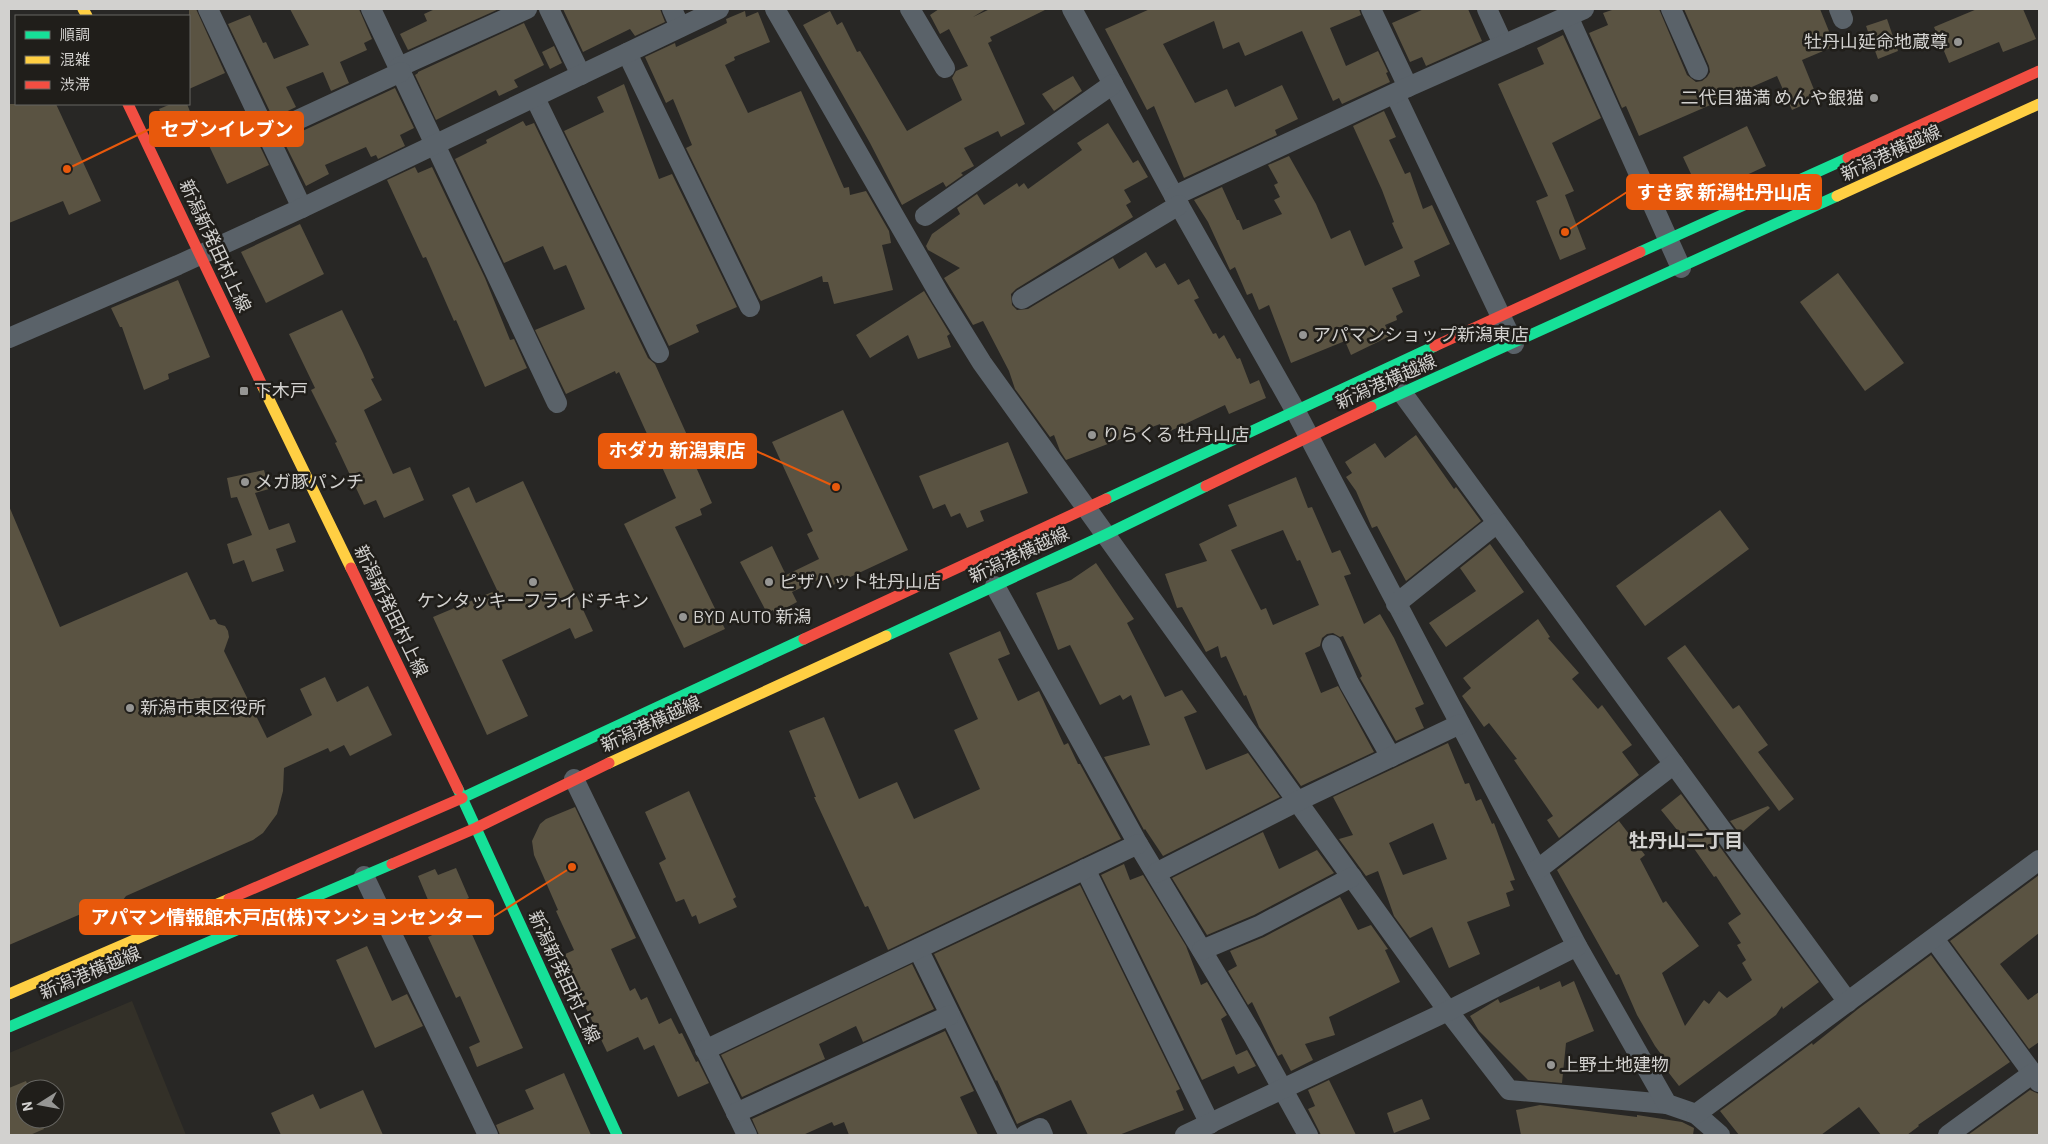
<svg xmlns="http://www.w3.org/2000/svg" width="2048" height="1144" viewBox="0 0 2048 1144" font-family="Barlow,'Noto Sans JP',sans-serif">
	<rect width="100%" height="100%" fill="#282725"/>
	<!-- built -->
	<path fill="#333028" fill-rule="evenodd" d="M 132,1001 L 186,1135 L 9,1135 L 9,1053 ZM 25,1089 L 55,1089 L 55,1119 L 25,1119 Z"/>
	<!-- building -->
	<g fill="#5a5342" fill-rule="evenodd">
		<polygon points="189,9 196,9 225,73 189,89"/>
		<polygon points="290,9 359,9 372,39 364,43 367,50 340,62 349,83 331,91 323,72 286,87 296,107 273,118 228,24 250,15 263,43 266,42 274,59 309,45"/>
		<polygon points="435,9 499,9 408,50 400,34 427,21 424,14"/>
		<polygon points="563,9 660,9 665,22 635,36 630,29 583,52"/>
		<polygon points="939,9 986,9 973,17 990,9 1047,9 990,37 992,41 988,43 1025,124 1001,137 998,131 964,148 974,166 961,173 963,175 946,187 943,182 902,205 870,143 803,25 830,11 837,25 842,22 857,52 860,51 907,131 962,100 952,78 956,71 968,66 949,29 940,34 930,15"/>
		<polygon points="1150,9 1359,9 1361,15 1330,28 1346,66 1378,51 1388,72 1386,73 1390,82 1342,104 1339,98 1333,101 1302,31 1245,56 1239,42 1223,49 1214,21 1163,44 1195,103 1227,89 1235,107 1282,85 1298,119 1275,130 1277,135 1184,178 1154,106 1147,110 1105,29"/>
		<polygon points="1424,9 1468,9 1482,41 1426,66 1422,57 1410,62 1392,23"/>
		<polygon points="1615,9 1659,9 1687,75 1696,82 1702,81 1707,77 1710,72 1709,66 1684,9 1820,9 1835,46 1802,60 1815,92 1809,94 1812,101 1792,110 1777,76 1639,136 1626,106 1622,108 1589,33 1608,25 1603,13"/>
		<polygon points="1977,9 2023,9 2036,39 2003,52 1999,42 1949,63 1934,27"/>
		<polygon points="745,11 746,17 758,12 770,42 734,57 735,60 725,65 748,113 801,91 844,188 849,187 850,195 866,191 889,231 891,243 882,245 893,290 834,304 828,282 823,282 822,276 761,301 759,298 686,148 692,145 673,99 666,103 645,57 675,43 676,47 715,29 727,23 726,19"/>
		<polygon points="1887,19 1898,51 1878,59 1866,26"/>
		<polygon points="524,23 544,65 514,80 518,87 499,96 496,90 436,120 415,75 418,73 418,72"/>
		<polygon points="1563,35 1601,118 1552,143 1574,191 1565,195 1586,249 1560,260 1536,201 1548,196 1498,84 1544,64 1537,48"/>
		<polygon points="554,46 562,63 550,69 542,52"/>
		<polygon points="1073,76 1082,91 1054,111 1042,94"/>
		<polygon points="624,84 659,179 672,174 737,307 696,325 699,332 669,346 564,131 604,112 597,97"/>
		<polygon points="395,88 414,128 400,135 405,146 378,159 376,155 371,157 366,147 325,165 329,174 306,186 283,140"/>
		<polygon points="9,104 56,104 101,201 69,215 63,201 9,223"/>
		<polygon points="171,104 187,104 195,124 170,134 159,109"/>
		<polygon points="1384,111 1396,137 1389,140 1405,174 1410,172 1423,209 1432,205 1450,244 1414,261 1420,276 1392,288 1403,312 1396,316 1397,320 1385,325 1390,336 1351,355 1345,341 1291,363 1269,305 1259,310 1252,293 1247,295 1235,267 1230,270 1208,222 1194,200 1222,187 1237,220 1239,220 1243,230 1282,214 1274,200 1280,197 1274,185 1278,183 1268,165 1289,156 1316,204 1331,239 1350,230 1365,266 1403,248 1392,223 1394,222 1382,190 1353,126"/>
		<polygon points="523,121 526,126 534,123 648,358 655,364 696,455 692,458 712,503 700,509 702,515 675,527 725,629 684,648 624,524 676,498 619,372 616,374 615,371 566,394 535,330 585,309 566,265 554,270 543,246 504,263 455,159 487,143 486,140"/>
		<polygon points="1108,123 1133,163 1138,160 1148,177 1124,190 1131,202 1126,205 1133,217 1016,289 1011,294 1012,305 1017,310 1028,309 1113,258 1119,269 1146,252 1156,268 1165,263 1178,285 1189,279 1199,298 1194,300 1213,334 1216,333 1219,339 1224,335 1237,359 1240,358 1250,384 1259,380 1266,398 1229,414 1225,405 1164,434 1160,424 1066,460 1060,451 1054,435 1050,437 1015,389 1009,371 983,321 973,325 944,278 960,268 928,250 926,246 932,234 960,214 957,208 977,194 984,205 1017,183 1019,187 1024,183 1028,189 1082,150 1077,143"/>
		<polygon points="1747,126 1766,166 1697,198 1687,176 1691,174 1683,157"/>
		<polygon points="223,129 229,143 253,132 269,165 227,184 205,137"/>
		<polygon points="415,167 418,173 432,167 485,278 510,340 514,339 527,368 485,387 456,320 454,321 426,257 423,258 387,180"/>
		<polygon points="300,224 324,274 266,303 241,252"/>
		<polygon points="1838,273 1904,363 1865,391 1800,302"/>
		<polygon points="178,280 210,357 168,374 169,379 144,390 122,327 120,327 111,308"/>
		<polygon points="924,291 950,334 947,336 951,347 918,359 908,335 870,358 856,335"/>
		<polygon points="342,310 363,353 374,378 371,379 382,400 364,410 393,474 410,467 424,500 384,518 376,500 364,505 335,443 337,442 311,390 315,388 289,334"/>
		<polygon points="843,410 908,550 831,586 826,576 792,592 797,602 775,614 773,610 767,613 740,562 772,546 786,575 819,559 807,534 813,531 772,442"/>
		<polygon points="1416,435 1454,489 1456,487 1481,521 1406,581 1377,526 1372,528 1356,491 1346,477 1352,473 1345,462 1375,443 1385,458"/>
		<polygon points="1008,442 1028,493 980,511 984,521 967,528 960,513 951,517 945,504 933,509 919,476"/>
		<polygon points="264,470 269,489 255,493 269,530 289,523 296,542 276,549 284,571 252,582 244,560 233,564 227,544 252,535 237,497 231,498 227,478"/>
		<path d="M 1296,477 L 1308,508 L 1312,507 L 1332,553 L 1340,550 L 1351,574 L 1344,576 L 1364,624 L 1380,614 L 1394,638 L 1424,704 L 1415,708 L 1424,728 L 1396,741 L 1360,678 L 1362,676 L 1343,636 L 1340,637 L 1333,633 L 1327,634 L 1322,638 L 1320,646 L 1305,653 L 1321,693 L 1338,686 L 1374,752 L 1301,786 L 1259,727 L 1246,695 L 1244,696 L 1226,656 L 1221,658 L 1218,646 L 1206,652 L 1182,607 L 1177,608 L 1165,574 L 1207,561 L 1199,544 L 1237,526 L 1228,505 ZM 1283,530 L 1297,561 L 1300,560 L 1319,605 L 1273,625 L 1266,608 L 1261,610 L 1231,550 Z"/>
		<polygon points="523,481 593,631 575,639 570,628 502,660 528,716 487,735 433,617 497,590 452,495 469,487 476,503"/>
		<polygon points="9,506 60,627 187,572 210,620 215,619 218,624 225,626 228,631 229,637 224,651 267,738 312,715 300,689 325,677 337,702 368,686 392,735 350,756 344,745 330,752 328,748 284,768 283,791 277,814 263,833 253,840 126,896 123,900 109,906 104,904 9,945"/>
		<polygon points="1720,510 1749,549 1645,626 1616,586"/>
		<polygon points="1490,544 1524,592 1446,647 1429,623 1476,591 1460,568"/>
		<polygon points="1096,563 1134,619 1127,623 1165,697 1182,690 1197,712 1184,717 1206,770 1248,753 1280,797 1163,856 1145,829 1144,830 1104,757 1150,745 1131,695 1123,700 1120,695 1100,705 1070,645 1058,650 1036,593 1071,580"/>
		<polygon points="1538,619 1550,637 1548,638 1579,673 1572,679 1598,709 1602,705 1632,745 1622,752 1639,775 1559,838 1547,820 1553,816 1514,760 1517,759 1489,723 1484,727 1462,696 1471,688 1463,678"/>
		<polygon points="1000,631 1010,654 998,659 1018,701 1039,691 1064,745 1068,743 1078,764 1080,764 1121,839 888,950 868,906 865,907 814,797 816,797 789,731 824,717 859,799 897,782 914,819 980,789 954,730 978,719 949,653"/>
		<polygon points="1685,645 1733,709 1739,705 1768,745 1758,752 1794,799 1779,811 1667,658"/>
		<path d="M 1448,743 L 1465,784 L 1469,783 L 1476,801 L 1481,799 L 1492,824 L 1494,823 L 1515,880 L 1510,881 L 1514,890 L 1506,893 L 1510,906 L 1467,922 L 1480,954 L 1449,968 L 1432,927 L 1410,938 L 1394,916 L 1378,871 L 1366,876 L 1339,839 L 1353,835 L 1333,797 ZM 1433,823 L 1447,859 L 1403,875 L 1389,843 Z"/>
		<polygon points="689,791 736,897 733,899 737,907 699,924 696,915 692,917 684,899 676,902 659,863 666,859 645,812"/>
		<polygon points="1681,794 1819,982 1783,1009 1782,1006 1776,1015 1679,1086 1665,1068 1669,1065 1655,1046 1637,1015 1619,974 1616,975 1557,870 1619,821 1645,855 1640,859 1663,903 1666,901 1699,946 1662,973 1685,1026 1704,1000 1709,1004 1719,991 1727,998 1752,980 1742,963 1746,960 1737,945 1741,943 1728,923 1741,914 1716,876 1714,877 1688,840 1686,841 1661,810"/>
		<polygon points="1768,806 1770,808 1740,834 1730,821"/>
		<polygon points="575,807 636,938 611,949 630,991 635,988 641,1000 647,997 659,1024 671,1018 679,1034 682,1033 696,1062 698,1061 709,1083 678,1097 654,1045 644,1050 638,1037 607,1052 561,956 574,950 556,911 558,910 534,855 532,841 540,824 546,819"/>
		<polygon points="1263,832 1279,869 1317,850 1334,873 1254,915 1207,935 1172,878"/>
		<polygon points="1124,864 1130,880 1143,875 1186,946 1201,985 1207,982 1227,1015 1221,1019 1236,1055 1247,1050 1256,1066 1238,1074 1234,1066 1202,1080 1101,875"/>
		<polygon points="456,868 469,898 458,903 523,1048 477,1067 469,1047 480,1042 460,996 456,998 428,937 441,931 418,876 435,869 438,875"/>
		<polygon points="2039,875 2039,933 2000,964 2028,1000 2039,992 2039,1042 2029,1049 1950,941"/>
		<polygon points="1080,885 1180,1089 1176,1091 1184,1110 1119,1135 1088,1135 1071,1100 1017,1124 997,1080 996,1081 934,954"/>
		<polygon points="1340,897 1358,930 1371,925 1388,949 1385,950 1400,982 1329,1017 1335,1035 1305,1044 1313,1060 1291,1071 1282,1054 1278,1056 1252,1002 1248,1005 1228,971 1237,966 1230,951 1264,937"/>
		<polygon points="367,946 392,1001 407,994 423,1026 375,1048 336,960"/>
		<polygon points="1931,955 2010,1062 1918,1125 1919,1126 1907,1135 1881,1135 1859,1107 1821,1135 1739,1135 1720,1111 1812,1043 1813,1045 1858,1009"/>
		<polygon points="912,964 934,1009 863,1042 856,1026 819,1044 825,1059 742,1097 721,1055"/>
		<polygon points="1560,981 1562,987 1574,981 1594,1031 1566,1043 1562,1083 1528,1080 1479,1031 1470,1016 1498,999 1500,1003 1539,986 1540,990"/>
		<polygon points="945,1031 974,1091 960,1097 978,1135 849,1135 844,1122 834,1126 832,1122 803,1135 759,1135 752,1119"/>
		<polygon points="564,1073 591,1135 500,1135 496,1125 534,1109 525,1090"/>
		<polygon points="1329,1080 1356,1135 1321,1135 1308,1109 1315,1106 1308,1090"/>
		<polygon points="26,1081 29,1089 25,1089 25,1119 40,1119 44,1129 30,1135 9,1135 9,1088"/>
		<polygon points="363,1090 383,1135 281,1135 271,1113 313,1094 320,1109"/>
		<polygon points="2030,1090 2039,1094 2039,1135 1968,1135"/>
		<polygon points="1422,1099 1430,1119 1394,1133 1387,1113"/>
		<polygon points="1540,1105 1637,1117 1637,1115 1682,1122 1694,1128 1693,1135 1521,1135 1516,1110"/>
	</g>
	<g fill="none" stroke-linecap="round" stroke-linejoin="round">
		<!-- street -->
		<g stroke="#5a6269" stroke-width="20">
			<polyline points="208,9 302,208"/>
			<polyline points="371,9 557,403"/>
			<polyline points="549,9 581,75"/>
			<polyline points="672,9 680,27"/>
			<polyline points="775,9 941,297 982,363 1448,1011 1509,1090 1667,1104"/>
			<polyline points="910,9 945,68"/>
			<polyline points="1072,9 1179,205 1295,410 1577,946 1667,1104 1696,1114 1720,1135"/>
			<polyline points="1371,9 1408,87"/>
			<polyline points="1487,9 1503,44"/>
			<polyline points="1671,9 1698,70"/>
			<polyline points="1839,9 1843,19"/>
			<polyline points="1568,16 1681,268"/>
			<polyline points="627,53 750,307"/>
			<polyline points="399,67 527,9"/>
			<polyline points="1395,94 1514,344"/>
			<polyline points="535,98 659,353"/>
			<polyline points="267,134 401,72"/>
			<polyline points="1174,196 1408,87 1584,9"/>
			<polyline points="925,216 1113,84"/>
			<polyline points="1022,299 1179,205"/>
			<polyline points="9,338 178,265 302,208 719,9"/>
			<polyline points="1403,394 1848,1002"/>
			<polyline points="995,586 1138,844 1252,1034 1308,1135"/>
			<polyline points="1396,604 1497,523"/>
			<polyline points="1332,645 1349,683 1391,757"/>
			<polyline points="574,779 747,1135"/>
			<polyline points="1085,869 1210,1124"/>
			<polyline points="1537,870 1674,764"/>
			<polyline points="1156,873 1298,801 1460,724"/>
			<polyline points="364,876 488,1135"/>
			<polyline points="1934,939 2039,1082"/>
			<polyline points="918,949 1009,1135"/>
			<polyline points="1202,950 1259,926 1352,877"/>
			<polyline points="705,1050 1138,844"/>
			<polyline points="736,1113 950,1015"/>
			<polyline points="1696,1114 2039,860"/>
			<polyline points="1025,1135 1040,1128 1043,1135"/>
			<polyline points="1185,1135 1448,1011 1577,946"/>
			<polyline points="1948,1135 2033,1073"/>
		</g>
		<!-- fast -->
		<g stroke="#16e098" stroke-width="11">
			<polyline points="1640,252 1848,158"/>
			<polyline points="1371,407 1837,196"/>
			<polyline points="1106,499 1435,346"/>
			<polyline points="886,636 1107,534 1206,486"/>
			<polyline points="458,789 617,1135"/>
			<polyline points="462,798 804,639"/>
			<polyline points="9,1027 392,864"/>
		</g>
		<!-- slow -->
		<g stroke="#ffcf43" stroke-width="11">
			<polyline points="83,9 87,16"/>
			<polyline points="1837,196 2039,104"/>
			<polyline points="262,385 351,568"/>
			<polyline points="609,763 886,636"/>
			<polyline points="9,994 229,899"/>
		</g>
		<!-- jam -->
		<g stroke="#f24e42" stroke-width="11">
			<polyline points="128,104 262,385"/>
			<polyline points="1848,158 2039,71"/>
			<polyline points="1435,346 1640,252"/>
			<polyline points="1206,486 1371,407"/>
			<polyline points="351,568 458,789"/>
			<polyline points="804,639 1106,499"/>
			<polyline points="392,864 476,828 609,763"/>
			<polyline points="229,899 462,798"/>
		</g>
	</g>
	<!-- markers -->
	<g fill="#969694" stroke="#201e1a" stroke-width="2">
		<circle cx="1958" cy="42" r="5"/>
		<circle cx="1874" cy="98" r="5"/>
		<circle cx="1303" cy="335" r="5"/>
		<rect x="239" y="386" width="10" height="10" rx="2.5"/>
		<circle cx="1092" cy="435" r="5"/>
		<circle cx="245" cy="482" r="5"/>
		<circle cx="533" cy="582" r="5"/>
		<circle cx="769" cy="582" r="5"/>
		<circle cx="683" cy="617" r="5"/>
		<circle cx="130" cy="708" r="5"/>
		<circle cx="1551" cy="1065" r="5"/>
	</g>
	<g text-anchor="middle" stroke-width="5" stroke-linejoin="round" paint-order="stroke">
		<!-- poi labels -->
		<g font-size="18" fill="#d2d1cf" stroke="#201e1a" text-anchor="start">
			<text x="1948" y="48" text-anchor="end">牡丹山延命地蔵尊</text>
			<text x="1864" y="104" text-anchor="end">二代目猫満 めんや銀猫</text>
			<text x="1313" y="341">アパマンショップ新潟東店</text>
			<text x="254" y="397">下木戸</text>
			<text x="1102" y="441">りらくる 牡丹山店</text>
			<text x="255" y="488">メガ豚パンチ</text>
			<text x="779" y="588">ピザハット牡丹山店</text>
			<text x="533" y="607" text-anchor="middle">ケンタッキーフライドチキン</text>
			<text x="693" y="623">BYD AUTO 新潟</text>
			<text x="140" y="714">新潟市東区役所</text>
			<text x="1561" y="1071">上野土地建物</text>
		</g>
		<!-- street labels -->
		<g font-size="18" fill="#d2d1cf" stroke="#201e1a">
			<text transform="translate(1891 153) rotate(-25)" y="6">新潟港横越線</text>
			<text transform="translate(215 246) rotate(65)" y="6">新潟新発田村上線</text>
			<text transform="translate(1386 382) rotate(-24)" y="6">新潟港横越線</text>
			<text transform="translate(1019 555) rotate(-25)" y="6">新潟港横越線</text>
			<text transform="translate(391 611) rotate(64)" y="6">新潟新発田村上線</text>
			<text transform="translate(651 724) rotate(-25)" y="6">新潟港横越線</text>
			<text transform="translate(90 973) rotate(-23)" y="6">新潟港横越線</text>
			<text transform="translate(564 977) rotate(65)" y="6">新潟新発田村上線</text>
		</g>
		<!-- neighbourhood labels -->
		<g font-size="19" font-weight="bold" fill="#d2d1cf" stroke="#201e1a">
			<text x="1686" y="847">牡丹山二丁目</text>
		</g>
	</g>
	<!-- callouts -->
	<path fill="none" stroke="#e8590c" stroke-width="2" d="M67 169L150 129M1565 232L1627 192M836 487L756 451M572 867L493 917"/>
	<g fill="#e8590c" stroke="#201e1a" stroke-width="2">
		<circle cx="67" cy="169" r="5"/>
		<circle cx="1565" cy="232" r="5"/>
		<circle cx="836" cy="487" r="5"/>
		<circle cx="572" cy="867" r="5"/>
	</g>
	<g fill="#e8590c" stroke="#e8590c" stroke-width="2">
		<rect x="150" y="112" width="153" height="34" rx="5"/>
		<rect x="1627" y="175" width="194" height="34" rx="5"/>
		<rect x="599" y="434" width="157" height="34" rx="5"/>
		<rect x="80" y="900" width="413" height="34" rx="5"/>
	</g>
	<g font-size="19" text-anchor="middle" font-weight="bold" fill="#fff">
		<text x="227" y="136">セブンイレブン</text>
		<text x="1724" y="199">すき家 新潟牡丹山店</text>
		<text x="677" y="457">ホダカ 新潟東店</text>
		<text x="287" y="924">アパマン情報館木戸店(株)マンションセンター</text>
	</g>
	<!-- border -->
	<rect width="2048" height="1144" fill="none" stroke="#d2d1cf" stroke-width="20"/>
	<!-- legend -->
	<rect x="15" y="15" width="175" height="90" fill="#201e1a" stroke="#676662"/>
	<rect x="25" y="31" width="25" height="8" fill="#16e098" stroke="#676662"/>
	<text x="60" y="40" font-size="15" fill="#d2d1cf">順調</text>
	<rect x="25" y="56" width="25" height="8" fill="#ffcf43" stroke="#676662"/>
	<text x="60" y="65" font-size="15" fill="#d2d1cf">混雑</text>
	<rect x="25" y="81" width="25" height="8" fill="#f24e42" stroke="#676662"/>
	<text x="60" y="90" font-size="15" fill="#d2d1cf">渋滞</text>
	<!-- north arrow -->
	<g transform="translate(40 1104) rotate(259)"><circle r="24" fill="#201e1a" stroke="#676662"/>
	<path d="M0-4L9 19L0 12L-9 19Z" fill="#969694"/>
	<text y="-8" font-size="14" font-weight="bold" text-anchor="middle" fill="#d2d1cf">N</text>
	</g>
</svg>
